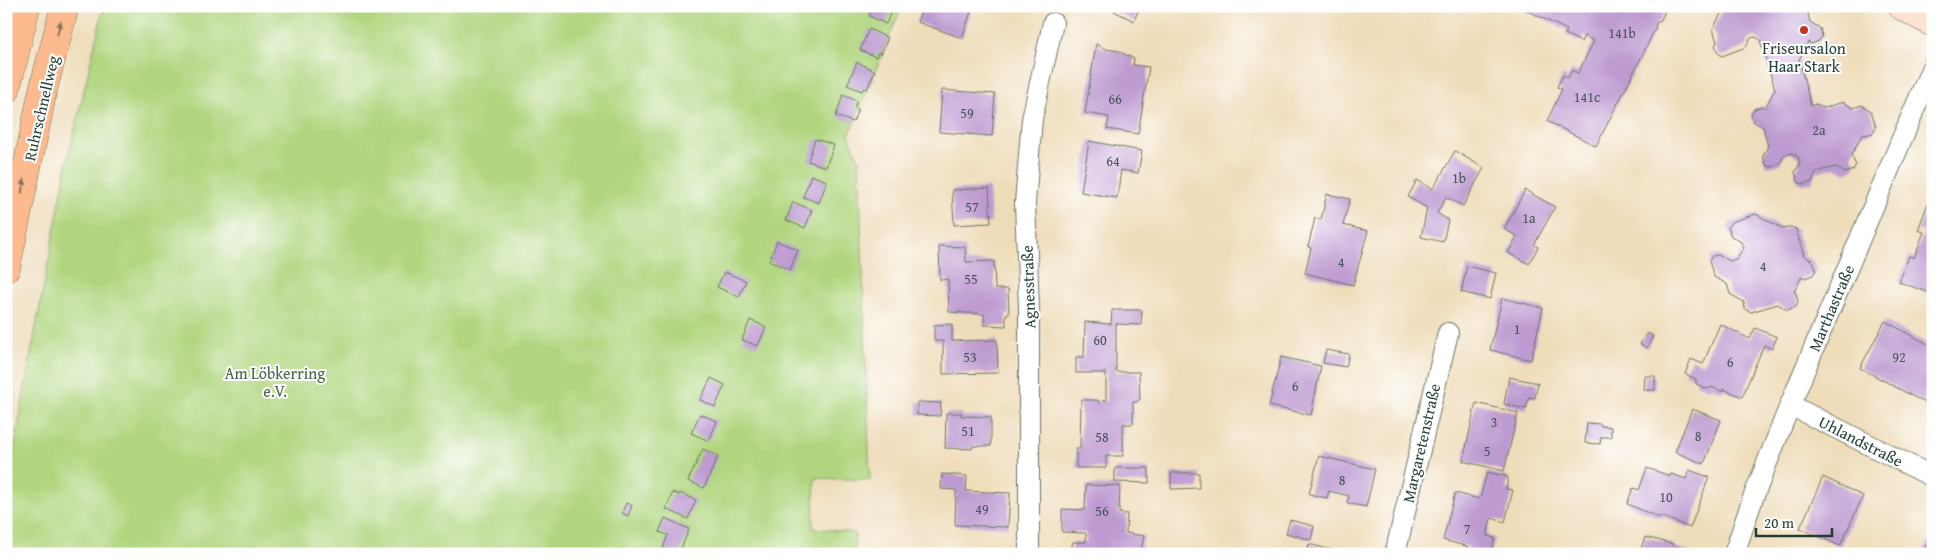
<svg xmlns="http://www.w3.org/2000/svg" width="1939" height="560" viewBox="0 0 1939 560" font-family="'Gentium Book Plus',serif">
	<rect width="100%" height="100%" fill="#fff"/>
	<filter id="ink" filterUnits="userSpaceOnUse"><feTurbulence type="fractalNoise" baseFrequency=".02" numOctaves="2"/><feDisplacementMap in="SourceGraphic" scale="10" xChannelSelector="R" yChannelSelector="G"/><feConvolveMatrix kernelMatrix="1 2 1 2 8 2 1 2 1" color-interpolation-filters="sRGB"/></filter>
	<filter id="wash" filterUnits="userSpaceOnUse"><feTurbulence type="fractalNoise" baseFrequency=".0096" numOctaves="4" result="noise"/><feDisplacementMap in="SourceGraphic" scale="20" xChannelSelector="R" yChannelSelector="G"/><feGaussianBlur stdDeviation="1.12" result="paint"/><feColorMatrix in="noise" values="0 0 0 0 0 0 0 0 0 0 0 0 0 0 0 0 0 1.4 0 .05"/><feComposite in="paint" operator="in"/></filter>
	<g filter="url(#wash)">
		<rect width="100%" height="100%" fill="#efdcb9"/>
		<!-- green -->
		<polygon fill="#b0d57e" stroke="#688959" points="104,6 902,6 849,135 859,161 870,480 815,478 813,528 855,533 854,554 6,554 6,500 28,369 69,154"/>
		<g id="blocks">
			<!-- building -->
			<g fill="#bd9ad0">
				<polygon points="873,6 893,6 886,24 869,16"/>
				<polygon points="923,6 973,6 962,38 917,22"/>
				<polygon points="1117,6 1140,6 1134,21 1114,11"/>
				<polygon points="1525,6 1667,6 1660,22 1658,21 1655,26 1656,27 1642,56 1596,146 1547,121 1562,89 1557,87 1563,75 1568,78 1572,70 1578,73 1594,41 1584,36 1581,42 1565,34 1567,30 1524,9"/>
				<polygon points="1725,6 1806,6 1810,22 1820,28 1822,36 1819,41 1811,44 1808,42 1799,60 1811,106 1816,104 1824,108 1843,102 1853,108 1862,105 1871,111 1876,127 1873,133 1865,135 1863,134 1851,155 1856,165 1853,170 1845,173 1835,167 1816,172 1812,182 1803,184 1798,182 1795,172 1800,164 1798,157 1791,153 1784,155 1780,164 1771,167 1766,165 1763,156 1768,146 1763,127 1754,122 1751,114 1754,109 1763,106 1765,108 1775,89 1760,40 1756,37 1750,38 1746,47 1722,56 1718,53 1715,45 1717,42 1713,29"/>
				<polygon points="869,29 888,38 881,54 878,52 876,57 860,50"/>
				<polygon points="1096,44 1106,49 1119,51 1134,59 1133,65 1149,67 1138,134 1107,129 1109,117 1085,113"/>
				<polygon points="857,62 875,71 867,89 864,88 862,91 847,85"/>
				<polygon points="942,90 995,94 992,136 939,132"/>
				<polygon points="843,95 857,101 854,107 858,109 853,122 836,116"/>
				<polygon points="815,139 834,145 826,167 808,161"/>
				<polygon points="1089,141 1142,151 1138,173 1121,170 1117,198 1081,192"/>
				<polygon points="1455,151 1484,168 1463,206 1446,197 1437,213 1448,220 1443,242 1421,237 1427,208 1408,197 1417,180 1433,189"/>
				<polygon points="811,175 827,181 819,203 803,197"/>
				<polygon points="989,188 991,223 954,225 952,190"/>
				<polygon points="1525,190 1555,207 1534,245 1538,247 1529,264 1508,253 1517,236 1504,229"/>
				<polygon points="1327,194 1350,199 1343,225 1368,231 1353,285 1305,273 1311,248 1308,247 1315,218 1321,220"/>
				<polygon points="793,202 812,210 805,228 786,220"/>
				<polygon points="1928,203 1933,205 1933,294 1899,282 1909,256 1914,258 1924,232 1918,230"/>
				<polygon points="1756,214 1783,229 1791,227 1796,229 1804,256 1813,261 1816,270 1813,275 1805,278 1802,276 1794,292 1796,293 1798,302 1796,307 1787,310 1778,304 1751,312 1745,309 1744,302 1730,294 1727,284 1714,277 1709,261 1712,256 1718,255 1730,261 1738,258 1738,256 1744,248 1741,242 1731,236 1728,227 1731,222"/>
				<polygon points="777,241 798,250 790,270 769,261"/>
				<polygon points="939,246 965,247 966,262 994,261 995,289 1008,289 1009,314 1006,314 1006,326 984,325 984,314 949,312 948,279 940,280"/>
				<polygon points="1467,266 1496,273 1490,299 1461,292"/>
				<polygon points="724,272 746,281 739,297 717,287"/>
				<polygon points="1502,298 1543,308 1531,360 1490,350"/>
				<polygon points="1112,310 1142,310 1141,325 1116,324 1116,372 1139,372 1140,399 1137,402 1133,402 1133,424 1123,424 1123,456 1106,456 1106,468 1076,468 1076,449 1080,449 1081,400 1097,400 1100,403 1103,400 1106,401 1106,373 1076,373 1076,357 1084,357 1085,322 1111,324"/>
				<polygon points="750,320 766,327 758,346 742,340"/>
				<polygon points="1885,321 1933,347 1933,407 1860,368"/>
				<polygon points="952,324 952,341 997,340 998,373 943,374 943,341 934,341 934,325"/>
				<polygon points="1720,324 1750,339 1755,328 1777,337 1772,349 1764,345 1742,397 1723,389 1723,392 1712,387 1708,389 1696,384 1696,379 1685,374 1691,359 1703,364"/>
				<polygon points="1647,333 1653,336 1647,348 1640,344"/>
				<polygon points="1326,350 1349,354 1346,367 1323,363"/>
				<polygon points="1281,357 1321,366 1311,415 1269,406"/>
				<polygon points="1645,376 1655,376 1655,390 1644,390"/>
				<polygon points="1509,377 1538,383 1535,398 1529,397 1526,409 1504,404"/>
				<polygon points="711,378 725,385 715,407 700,400"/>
				<polygon points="917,402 941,403 940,416 917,415"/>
				<polygon points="1476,403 1518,413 1504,471 1463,461"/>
				<polygon points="1692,409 1721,420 1704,464 1675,452"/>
				<polygon points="946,413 962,413 961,416 991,417 991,446 973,446 972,449 945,448"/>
				<polygon points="700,414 717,421 709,441 691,433"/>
				<polygon points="1587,423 1601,424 1601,426 1611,427 1611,437 1601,437 1600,444 1585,443"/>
				<polygon points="703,449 718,456 704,488 688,481"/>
				<polygon points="1319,456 1375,469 1366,507 1347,503 1349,496 1329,491 1327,498 1309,494"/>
				<polygon points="1115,468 1149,468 1149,483 1115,482"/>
				<polygon points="1647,468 1670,476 1671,474 1686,479 1689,470 1709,477 1690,528 1661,516 1660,518 1627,504 1633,488 1639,490"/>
				<polygon points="1487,472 1508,477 1506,489 1513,490 1505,522 1491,518 1487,536 1495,538 1491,554 1481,554 1468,550 1469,547 1443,540 1455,493 1480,499"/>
				<polygon points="1171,473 1199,473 1199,488 1171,489"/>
				<polygon points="942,474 967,476 966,491 1010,493 1008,527 955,525 956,490 941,489"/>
				<polygon points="1823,477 1863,496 1840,546 1800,528"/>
				<polygon points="1086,485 1120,486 1119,513 1127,514 1126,533 1144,536 1140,554 1109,554 1097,550 1096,554 1070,554 1073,542 1086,542 1086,534 1085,533 1062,532 1062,509 1085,510"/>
				<polygon points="673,492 679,495 680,493 696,500 688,519 666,509"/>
				<polygon points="626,503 632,506 628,516 622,513"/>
				<polygon points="665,518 689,529 679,554 663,548 668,535 659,532"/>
				<polygon points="1290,520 1314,526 1311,540 1286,533"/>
				<polygon points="1933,532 1933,554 1922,554"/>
				<polygon points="1645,537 1673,544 1673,546 1690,552 1689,554 1639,554"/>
				<polygon points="1309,544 1343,553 1343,554 1306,554"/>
			</g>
		</g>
	</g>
	<g filter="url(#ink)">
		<use href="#blocks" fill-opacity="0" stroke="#687563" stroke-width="1"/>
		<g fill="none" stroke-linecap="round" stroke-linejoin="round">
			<!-- street casing -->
			<g stroke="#687563" stroke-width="22">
				<g id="street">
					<polyline points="1790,405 1933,477"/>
					<polyline points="1029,554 1029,308 1025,203 1032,119 1053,23"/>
					<polyline points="1395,554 1448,333"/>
					<polyline points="1734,554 1753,498 1790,405 1933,65"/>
				</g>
			</g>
			<!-- secondary casing -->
			<g stroke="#687563" stroke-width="29">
				<polyline id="secondary" points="1902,6 1933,23"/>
			</g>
			<!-- highway casing -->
			<g stroke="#687563" stroke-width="29">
				<g id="highway">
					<polyline points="6,90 26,6"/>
					<polyline points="6,268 43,90 65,6"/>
				</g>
			</g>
			<!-- street -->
			<use href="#street" stroke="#fff" stroke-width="20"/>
			<!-- secondary -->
			<use href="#secondary" stroke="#fee3d2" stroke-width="28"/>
			<!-- highway -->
			<use href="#highway" stroke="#fcba8e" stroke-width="28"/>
		</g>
		<!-- one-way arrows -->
		<defs><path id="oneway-solid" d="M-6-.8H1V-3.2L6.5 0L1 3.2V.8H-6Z" transform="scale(1.25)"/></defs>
		<g fill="#82755c">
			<use href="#oneway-solid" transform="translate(59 28) rotate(-76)"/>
			<use href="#oneway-solid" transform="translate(23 186) rotate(-78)"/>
		</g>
	</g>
	<!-- markers -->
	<circle fill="#c8321e" stroke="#fff" stroke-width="2" cx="1804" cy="30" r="5"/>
	<g text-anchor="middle" stroke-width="4" stroke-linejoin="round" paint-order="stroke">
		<!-- number labels -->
		<g font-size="14" fill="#46545b">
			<text x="1622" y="38">141b</text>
			<text x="1587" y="102">141c</text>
			<text x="1115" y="104">66</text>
			<text x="967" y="118">59</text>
			<text x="1819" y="135">2a</text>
			<text x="1113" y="166">64</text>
			<text x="1459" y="183">1b</text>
			<text x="972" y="212">57</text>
			<text x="1529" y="223">1a</text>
			<text x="1341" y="267">4</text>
			<text x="1763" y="271">4</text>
			<text x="971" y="284">55</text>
			<text x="1517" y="334">1</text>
			<text x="1100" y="345">60</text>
			<text x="970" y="362">53</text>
			<text x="1899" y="362">92</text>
			<text x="1730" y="367">6</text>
			<text x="1295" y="391">6</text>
			<text x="1494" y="427">3</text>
			<text x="968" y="436">51</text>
			<text x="1698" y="441">8</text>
			<text x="1102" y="442">58</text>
			<text x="1487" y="456">5</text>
			<text x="1342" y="485">8</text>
			<text x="1666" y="502">10</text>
			<text x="982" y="514">49</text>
			<text x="1102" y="516">56</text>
			<text x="1467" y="534">7</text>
		</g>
		<!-- poi labels -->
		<g font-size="16" fill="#1f3d34" stroke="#fff">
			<text x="1804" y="54">Friseursalon<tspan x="1804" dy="18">Haar Stark</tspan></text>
		</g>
		<!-- street labels -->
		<g font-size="16" fill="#1f3d34" stroke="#fff">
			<text transform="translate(41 108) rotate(-77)" y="6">Ruhrschnellweg</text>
			<text transform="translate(1028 287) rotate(-92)" y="6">Agnesstraße</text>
			<text transform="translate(1831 308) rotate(-67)" y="6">Marthastraße</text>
			<text transform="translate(1861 441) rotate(27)" y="6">Uhlandstraße</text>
			<text transform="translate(1421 443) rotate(-77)" y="6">Margaretenstraße</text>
		</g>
		<!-- park labels -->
		<g font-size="16" fill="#436346" stroke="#fff">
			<text x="275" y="379">Am Löbkerring<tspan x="275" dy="18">e.V.</tspan></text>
		</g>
	</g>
	<!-- margin -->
	<rect width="1939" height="560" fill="none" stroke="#fff" stroke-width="25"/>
	<!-- scale -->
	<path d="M1756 528v8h76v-8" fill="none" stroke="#1f3d34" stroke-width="2.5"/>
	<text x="1764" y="528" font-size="15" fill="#1f3d34" stroke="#ffffff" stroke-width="4" paint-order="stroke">20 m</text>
</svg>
